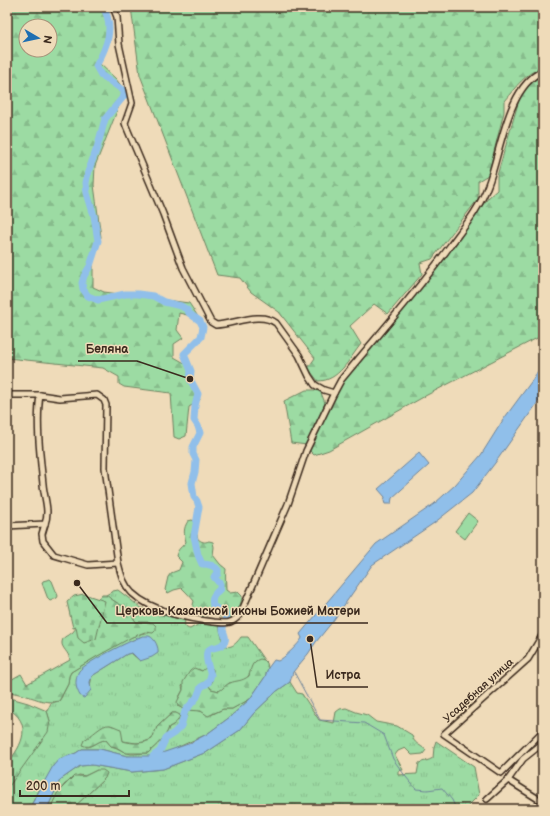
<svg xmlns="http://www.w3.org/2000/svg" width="550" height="816" viewBox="0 0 550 816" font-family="'Balsamiq Sans',sans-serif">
	<defs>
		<pattern id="grass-tufts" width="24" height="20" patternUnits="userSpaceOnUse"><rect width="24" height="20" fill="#9cdba3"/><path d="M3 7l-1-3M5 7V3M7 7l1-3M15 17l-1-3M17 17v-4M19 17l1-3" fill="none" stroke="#87bc8c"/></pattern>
		<pattern id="forest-firs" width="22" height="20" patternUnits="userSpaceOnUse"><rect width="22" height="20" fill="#9cdba3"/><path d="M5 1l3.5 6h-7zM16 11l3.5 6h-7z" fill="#87bc8c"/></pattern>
		<pattern id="cemetery-stones" width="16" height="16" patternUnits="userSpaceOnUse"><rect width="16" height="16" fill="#9cdba3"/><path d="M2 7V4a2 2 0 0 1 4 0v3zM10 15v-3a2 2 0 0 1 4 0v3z" fill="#87bc8c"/></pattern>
	</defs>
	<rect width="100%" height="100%" fill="#efdbb9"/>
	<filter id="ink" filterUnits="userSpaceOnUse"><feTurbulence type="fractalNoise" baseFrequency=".025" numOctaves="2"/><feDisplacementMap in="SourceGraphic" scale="8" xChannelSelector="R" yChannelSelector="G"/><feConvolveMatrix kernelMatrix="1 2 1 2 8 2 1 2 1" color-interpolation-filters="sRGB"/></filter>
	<g filter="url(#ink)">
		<!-- grass -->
		<g fill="url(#grass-tufts)" stroke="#6c8260" fill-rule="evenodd">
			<path d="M 118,590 L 140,607 L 158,614 L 185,620 C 184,626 185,628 190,629 L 199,624 L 219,626 L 222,638 L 222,643 C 229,651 236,644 241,637 L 248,637 L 264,660 L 256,661 C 251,665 252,670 249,675 C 246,682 235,682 229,683 L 223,689 L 219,691 L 211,689 L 209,686 L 212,682 L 213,669 L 209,667 L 202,671 L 198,669 L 182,686 L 183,690 L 179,697 L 178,706 L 185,710 L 197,710 L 211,715 L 223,709 L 232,709 L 250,699 L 230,717 L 207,734 L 170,751 L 153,756 L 138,757 L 127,756 L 100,749 L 82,749 L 76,753 L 59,759 L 38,792 L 29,809 L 7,809 L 7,789 L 9,786 L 50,721 L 47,711 L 51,703 L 59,701 L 61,698 L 68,684 L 69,676 L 71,672 C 85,664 135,630 149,633 L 148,622 L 136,622 L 131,614 L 131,610 C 122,606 113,601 106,595 L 113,591 ZM 143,636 L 140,661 L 131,653 L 127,654 L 92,676 L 90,686 L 89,664 L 133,640 ZM 172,713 L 176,713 L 173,725 L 169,727 C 166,738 156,745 148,753 C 142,753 136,754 131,754 C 123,753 118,747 111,746 L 106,740 C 98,740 94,747 86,747 L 84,740 L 92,736 L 98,730 L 110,725 C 121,730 119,731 123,741 L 136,743 L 144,742 L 152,739 L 157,727 Z"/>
			<path d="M 290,682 L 297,693 L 302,694 L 319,720 L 334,723 L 336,712 L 340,709 L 346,708 L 356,712 L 367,715 L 376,722 L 397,726 L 412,735 C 414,744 419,744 426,750 L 423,754 L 412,755 L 405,748 L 398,751 L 395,755 L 403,770 L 398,771 L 398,775 L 417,774 L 419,763 C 424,761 428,761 433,758 L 434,747 L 436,741 L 474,767 L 479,795 L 465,809 L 72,809 L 105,778 L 97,770 L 85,776 L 79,775 L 65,784 L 58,792 L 50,809 L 47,809 L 60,780 L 80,766 L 92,765 L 132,772 L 163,769 L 207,752 L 240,730 L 254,713 L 277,691 Z"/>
		</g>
		<!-- forest -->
		<g fill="url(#forest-firs)" stroke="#6c8260" fill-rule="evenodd">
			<path d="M 7,7 L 104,7 L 108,10 L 111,30 L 99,63 L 116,79 L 125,91 L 95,166 L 94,185 L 101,237 L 93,260 L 93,287 L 104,292 L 189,303 L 199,318 L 179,313 L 177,330 L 183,338 L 174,344 L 174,357 L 188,365 L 200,400 L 189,407 L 186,436 L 179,439 L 174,437 L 171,393 L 124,387 L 119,384 L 119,377 L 103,368 L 7,358 ZM 26,26 L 50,26 L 50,50 L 26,50 Z"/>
			<path d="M 131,7 L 543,7 L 543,67 C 525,73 516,87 504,101 L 504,112 L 488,175 L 478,181 L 478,199 L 432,259 L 420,263 L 422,274 L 388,314 L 374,304 L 350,326 L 361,344 C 349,359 339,381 318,381 L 308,368 L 315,358 L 279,312 L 251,292 L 240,278 L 217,275 L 140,75 Z"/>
			<polygon points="543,74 543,335 427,395 329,450 314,455 309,450 338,389 489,197 497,190 497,176 519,100 528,85 537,77"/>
			<polygon points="306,390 320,390 325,403 307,445 291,443 284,401"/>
			<path d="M 192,520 L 196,522 C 197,528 196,533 198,539 C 202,542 204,543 209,541 L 213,542 L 214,547 L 213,555 L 220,564 L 226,569 C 225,577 226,583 226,590 L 230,593 L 238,592 L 242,596 C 242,603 237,613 232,618 L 224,618 L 212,614 L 205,616 L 193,616 L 191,613 L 194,601 C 190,596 186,592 182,588 L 174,590 L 168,593 L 165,590 L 168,577 L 171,573 L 179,570 L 182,562 L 176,556 C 178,548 182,547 186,542 C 184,533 183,529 188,521 Z"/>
			<path d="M 102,595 L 106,595 C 113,601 122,606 131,610 L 131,614 L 136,622 L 153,623 L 156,626 L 156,630 L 153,633 L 145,632 L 132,637 L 96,657 L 71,672 L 69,676 L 68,684 L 59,701 C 46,704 38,699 27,696 C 20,694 13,693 7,691 L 7,682 L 21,674 L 27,684 L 70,660 C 69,652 61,648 62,642 C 63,633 74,637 76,626 L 97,601 L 99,597 Z"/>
			<path d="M 260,659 L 264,660 L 267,663 L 268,668 L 265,677 L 250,699 L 232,709 L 223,709 L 208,716 L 201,711 L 185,710 L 178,706 L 177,702 L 183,690 L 183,682 L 190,671 L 194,668 L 202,671 C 206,667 208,667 213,670 L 212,682 L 209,686 L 211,689 L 219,691 C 223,689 226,684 230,683 C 237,680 241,682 249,676 C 251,669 251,662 260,659 Z"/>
			<path d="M 7,697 L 28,703 L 47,711 L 50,721 L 48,732 L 7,789 L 7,763 C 23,746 33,722 7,708 Z"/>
			<path d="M 172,713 L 176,713 L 180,715 C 178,722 175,724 169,727 C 166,738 156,745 148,753 L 126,753 L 116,747 L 111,746 L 106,740 C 97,740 92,750 82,745 L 84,740 C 92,736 102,724 109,725 C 113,725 117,728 121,729 L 123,741 C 133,744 143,744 152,739 L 157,727 Z"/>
			<polygon points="97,770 103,770 107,773 105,778 72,809 50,809 58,792 74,776 85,776"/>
		</g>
		<!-- cemetery -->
		<polygon fill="url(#cemetery-stones)" stroke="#6c8260" points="84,594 105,601 96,639 84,643 78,638 76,627 73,628 67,602 74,596"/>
		<!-- garden -->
		<g fill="#9cdba3" stroke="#6c8260">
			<polygon points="468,513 478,521 465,539 455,531"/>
			<polygon points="50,579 52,581 58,596 57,598 50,601 48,599 42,583 43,581"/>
		</g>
		<!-- water -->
		<g fill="#90bfea" stroke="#6e8398">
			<path d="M 543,363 L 543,395 L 495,463 L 472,493 L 434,523 L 372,565 L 333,621 L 316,642 L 308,654 L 293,672 L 290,682 L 277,691 L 254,713 L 240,730 L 207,752 L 163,769 L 132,772 L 92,765 L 80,766 L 60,780 L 47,809 L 29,809 L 53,766 L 59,759 L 76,753 L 82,749 L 100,749 L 127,756 L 153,756 L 188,744 L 207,734 L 230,717 L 250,699 L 265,677 L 268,668 L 274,660 L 278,661 C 283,659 300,643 302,638 L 300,634 L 376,544 L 434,504 L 455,485 L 481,455 L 503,420 L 531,382 Z"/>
			<polygon points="419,453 429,465 392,498 391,504 385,504 384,501 385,497 378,489"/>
			<path d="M 143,636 C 144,636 148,636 149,636 C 155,638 159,648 158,653 L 152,657 L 140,661 L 132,653 L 127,654 L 92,676 L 90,682 L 91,690 L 84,698 C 80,697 79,694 77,689 C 75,684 76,676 79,671 C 85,663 131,640 143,636 Z"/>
		</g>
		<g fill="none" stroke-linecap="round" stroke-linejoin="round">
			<!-- stream -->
			<polyline stroke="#6e8398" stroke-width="1" points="294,672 320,720 364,723 384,735 393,759 406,777 416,789 427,790 442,788 452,800 456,809"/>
			<!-- river -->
			<path stroke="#90bfea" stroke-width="7" d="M 103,7 C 115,27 107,47 96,66 L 101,75 L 124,91 L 124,96 L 105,119 L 97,148 L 88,172 L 86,183 L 87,193 L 94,216 L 98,241 L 90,266 L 84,276 L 82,283 L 83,289 L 88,296 L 98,300 L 125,294 L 138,294 L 153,296 L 164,302 L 181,306 L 186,309 L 190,314 L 200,321 L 203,327 L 201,337 L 184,354 L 191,371 L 190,379 L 198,394 L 195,406 L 194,420 L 198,426 L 200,433 L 193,447 L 193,454 L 196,460 L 195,472 L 192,483 L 194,497 L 197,501 L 199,507 L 194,536 L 198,555 L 202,564 C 208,564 214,565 218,570 L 218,574 L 215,575 L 214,577 L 220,584 L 220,589 C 214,594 211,598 213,606 L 225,614 C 227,619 223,623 223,629 C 223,633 227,637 225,641 C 219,655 197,636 211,675 L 208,683 L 201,687 L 197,697 L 185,711 L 181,726 L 174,733 L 166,738 L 160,751 L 153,756 L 153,763"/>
			<!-- minor casing -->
			<g stroke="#3b2a1e" stroke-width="8">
				<g id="minor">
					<path d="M 113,7 L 117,17 L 119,44 L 132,103 L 125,123 L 126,126 L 163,214 L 183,268 L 211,322 L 216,325 C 235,324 260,311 276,323 L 299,355 L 309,376 L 315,385 L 324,390 L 334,393"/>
					<polyline points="7,395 40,395"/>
					<polyline points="45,524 42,534 43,541 54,555 88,565 118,563"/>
					<path d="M 7,526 L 45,524 C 50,510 44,498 43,484 C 40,456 36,422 40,395 L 60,398 L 97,395 L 104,400 L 106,405 L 105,468 L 118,563 C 121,574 123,584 132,593 C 151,611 189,619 214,622 C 219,622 225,624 230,622 C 234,621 237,618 240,615 L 288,504 L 306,451 L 334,393 L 341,380 C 377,336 416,293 450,246 C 464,227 480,208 488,185 C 501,152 507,86 543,71"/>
					<polyline points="543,634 528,659 444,734 501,773 543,731"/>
					<polyline points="508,780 543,802"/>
					<polyline points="487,799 508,780 523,759 543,743"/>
				</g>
			</g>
			<!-- minor -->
			<use href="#minor" stroke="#efdbb9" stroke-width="5"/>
		</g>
	</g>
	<g text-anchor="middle" stroke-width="3" stroke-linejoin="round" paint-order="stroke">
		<!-- street labels -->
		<g font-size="11" fill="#3b2a1e" stroke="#efdbb9">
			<text transform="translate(478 690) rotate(-42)" y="4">Усадебная улица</text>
		</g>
	</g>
	<!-- callouts -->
	<path fill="none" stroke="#3b2a1e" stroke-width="1.5" d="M190 379L137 361H78M77 583L107 623H368M310 639L317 687H368"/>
	<g fill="#3b2a1e" stroke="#efdbb9" stroke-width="1.5">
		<circle cx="190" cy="379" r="4"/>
		<circle cx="77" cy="583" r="4"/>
		<circle cx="310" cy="639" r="4"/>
	</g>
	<g font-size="12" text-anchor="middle" font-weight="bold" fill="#3b2a1e" stroke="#efdbb9" stroke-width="3" stroke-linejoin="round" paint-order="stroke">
		<text x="107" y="353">Беляна</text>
		<text x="238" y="615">Церковь Казанской иконы Божией Матери</text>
		<text x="343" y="679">Истра</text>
	</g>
	<!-- margin -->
	<rect width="550" height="816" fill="none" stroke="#efdbb9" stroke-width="24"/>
	<rect x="12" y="12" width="526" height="792" fill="none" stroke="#3b2a1e" stroke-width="1.5" filter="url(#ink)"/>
	<!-- north arrow -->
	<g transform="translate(38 38) rotate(99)"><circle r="19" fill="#efdbb9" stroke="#a7947b"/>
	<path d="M0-3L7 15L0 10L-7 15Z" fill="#1f6fb2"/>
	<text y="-6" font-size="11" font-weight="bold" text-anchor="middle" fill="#3b2a1e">N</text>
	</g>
	<!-- scale -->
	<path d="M20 790v6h109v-6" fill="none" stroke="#3b2a1e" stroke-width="2"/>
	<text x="26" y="790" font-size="12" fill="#3b2a1e" stroke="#efdbb9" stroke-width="3" paint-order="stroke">200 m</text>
</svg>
